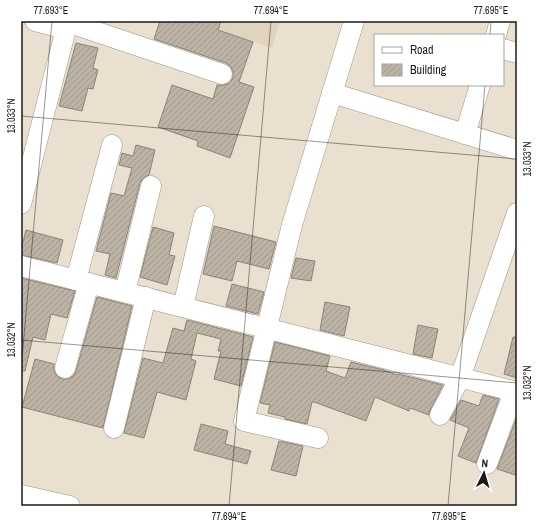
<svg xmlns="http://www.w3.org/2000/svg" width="538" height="527" viewBox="0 0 538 527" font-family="'Archivo Narrow',sans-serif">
	<defs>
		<pattern id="building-hatch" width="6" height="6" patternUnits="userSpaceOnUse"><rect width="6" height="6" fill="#bcb3a4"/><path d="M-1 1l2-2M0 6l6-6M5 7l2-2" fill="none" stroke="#a1998c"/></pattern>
	</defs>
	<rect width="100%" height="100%" fill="#e9e0d0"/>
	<!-- built -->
	<polygon fill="#e1d4be" points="192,21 280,21 272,48"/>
	<!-- building -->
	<g fill="url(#building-hatch)" stroke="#8b8375">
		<polygon points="160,21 221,21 218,30 253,42 239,82 254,87 230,158 197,146 198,141 158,127 172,85 213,99 217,85 224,85 229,83 233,78 233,72 231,67 226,63 154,39"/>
		<polygon points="76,43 98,48 93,68 98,70 93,89 88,88 82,111 59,106"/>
		<polygon points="136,145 155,150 149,175 143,178 140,183 116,278 105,275 110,254 96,251 111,193 124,196 132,168 119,165 122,153 133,156"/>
		<polygon points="214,226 276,242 269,269 237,261 232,281 203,274"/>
		<polygon points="153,227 174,233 169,255 175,256 167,285 140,277"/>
		<polygon points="26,230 63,240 57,263 21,255 21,250"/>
		<polygon points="296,258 315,261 311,281 291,278"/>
		<polygon points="21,278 75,291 67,318 51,314 45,340 33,337 25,371 21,371"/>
		<polygon points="232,284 264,292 258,314 226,306"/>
		<polygon points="97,297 132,306 103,428 22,407 35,359 54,364 54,371 57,376 62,379 68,379 73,376 76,371"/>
		<polygon points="325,302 350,307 344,336 320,330"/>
		<polygon points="187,320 253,337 241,386 214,379 221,351 218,351 221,339 197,333 191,359 196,361 186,400 157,392 144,438 124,433 143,358 163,363 173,328 184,331"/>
		<polygon points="418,325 438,329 432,358 413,354"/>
		<polygon points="513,337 517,337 517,378 504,374"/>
		<polygon points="275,342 330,356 326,371 345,378 351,362 384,370 397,375 398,374 443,385 430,410 429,415 410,408 409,411 375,397 366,421 314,402 312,402 307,424 285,419 285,417 268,413 270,405 260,403"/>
		<polygon points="483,395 499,399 476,463 458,456 469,428 450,420 461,400 479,406"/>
		<polygon points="517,417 517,470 515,475 497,469"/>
		<polygon points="201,424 228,431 225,444 251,451 247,464 194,450"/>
		<polygon points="279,441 303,446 296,476 271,470"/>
	</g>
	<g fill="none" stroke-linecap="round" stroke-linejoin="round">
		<!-- minor casing -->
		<g stroke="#9c9485" stroke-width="21">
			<g id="minor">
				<polyline points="35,21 66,29"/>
				<polyline points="67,22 222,74"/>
				<polyline points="496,35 500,21"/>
				<polyline points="503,49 517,53"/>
				<polyline points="332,93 517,150"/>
				<polyline points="465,134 480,85"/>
				<polyline points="21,204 68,21"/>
				<polyline points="21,266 517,392"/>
				<polyline points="76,280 112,145"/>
				<polyline points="125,292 151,186"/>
				<polyline points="183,307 204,216"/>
				<polyline points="65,368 89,283"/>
				<polyline points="440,415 460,378 517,213"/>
				<polyline points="114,428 146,297"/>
				<polyline points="318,438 244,421 292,225 354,21"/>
				<polyline points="487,464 514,392"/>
				<polyline points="21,495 70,506"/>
			</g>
		</g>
		<!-- minor -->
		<use href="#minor" stroke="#fff" stroke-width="20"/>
	</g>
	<!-- ticks -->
	<path fill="none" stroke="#1d1a14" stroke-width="1" stroke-opacity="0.45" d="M 490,35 L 491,21M 21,116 L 517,159M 21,340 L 517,383M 21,370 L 52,21M 229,506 L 271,21M 448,506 L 485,85"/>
	<!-- border -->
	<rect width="538" height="527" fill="none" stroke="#ffffff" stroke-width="44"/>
	<!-- legend -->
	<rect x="374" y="34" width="130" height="52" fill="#ffffff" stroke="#a5a3a1"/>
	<rect x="382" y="47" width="20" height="6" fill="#ffffff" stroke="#a5a3a1"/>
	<text x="410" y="54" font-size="12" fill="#1d1a14">Road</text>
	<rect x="382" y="64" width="20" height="12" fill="url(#building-hatch)" stroke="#a5a3a1"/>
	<text x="410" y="74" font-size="12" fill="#1d1a14">Building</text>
	<!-- north arrow -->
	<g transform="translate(484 473) rotate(5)" stroke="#ffffff" stroke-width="3" paint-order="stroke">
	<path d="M0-3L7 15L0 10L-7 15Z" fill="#1d1a14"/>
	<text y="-6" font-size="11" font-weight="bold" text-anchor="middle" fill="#1d1a14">N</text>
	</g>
	<rect x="22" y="22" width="494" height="483" fill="none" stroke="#1d1a14" stroke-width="1.5"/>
	<g font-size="10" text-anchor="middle" fill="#1d1a14">
		<text x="51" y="14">77.693°E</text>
		<text x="271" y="14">77.694°E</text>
		<text x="491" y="14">77.695°E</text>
		<text transform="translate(11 116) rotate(-90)" y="4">13.033°N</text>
		<text transform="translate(527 159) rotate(-90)" y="4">13.033°N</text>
		<text transform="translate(11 340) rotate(-90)" y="4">13.032°N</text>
		<text transform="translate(527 383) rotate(-90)" y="4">13.032°N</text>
		<text x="229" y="520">77.694°E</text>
		<text x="449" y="520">77.695°E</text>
	</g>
</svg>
